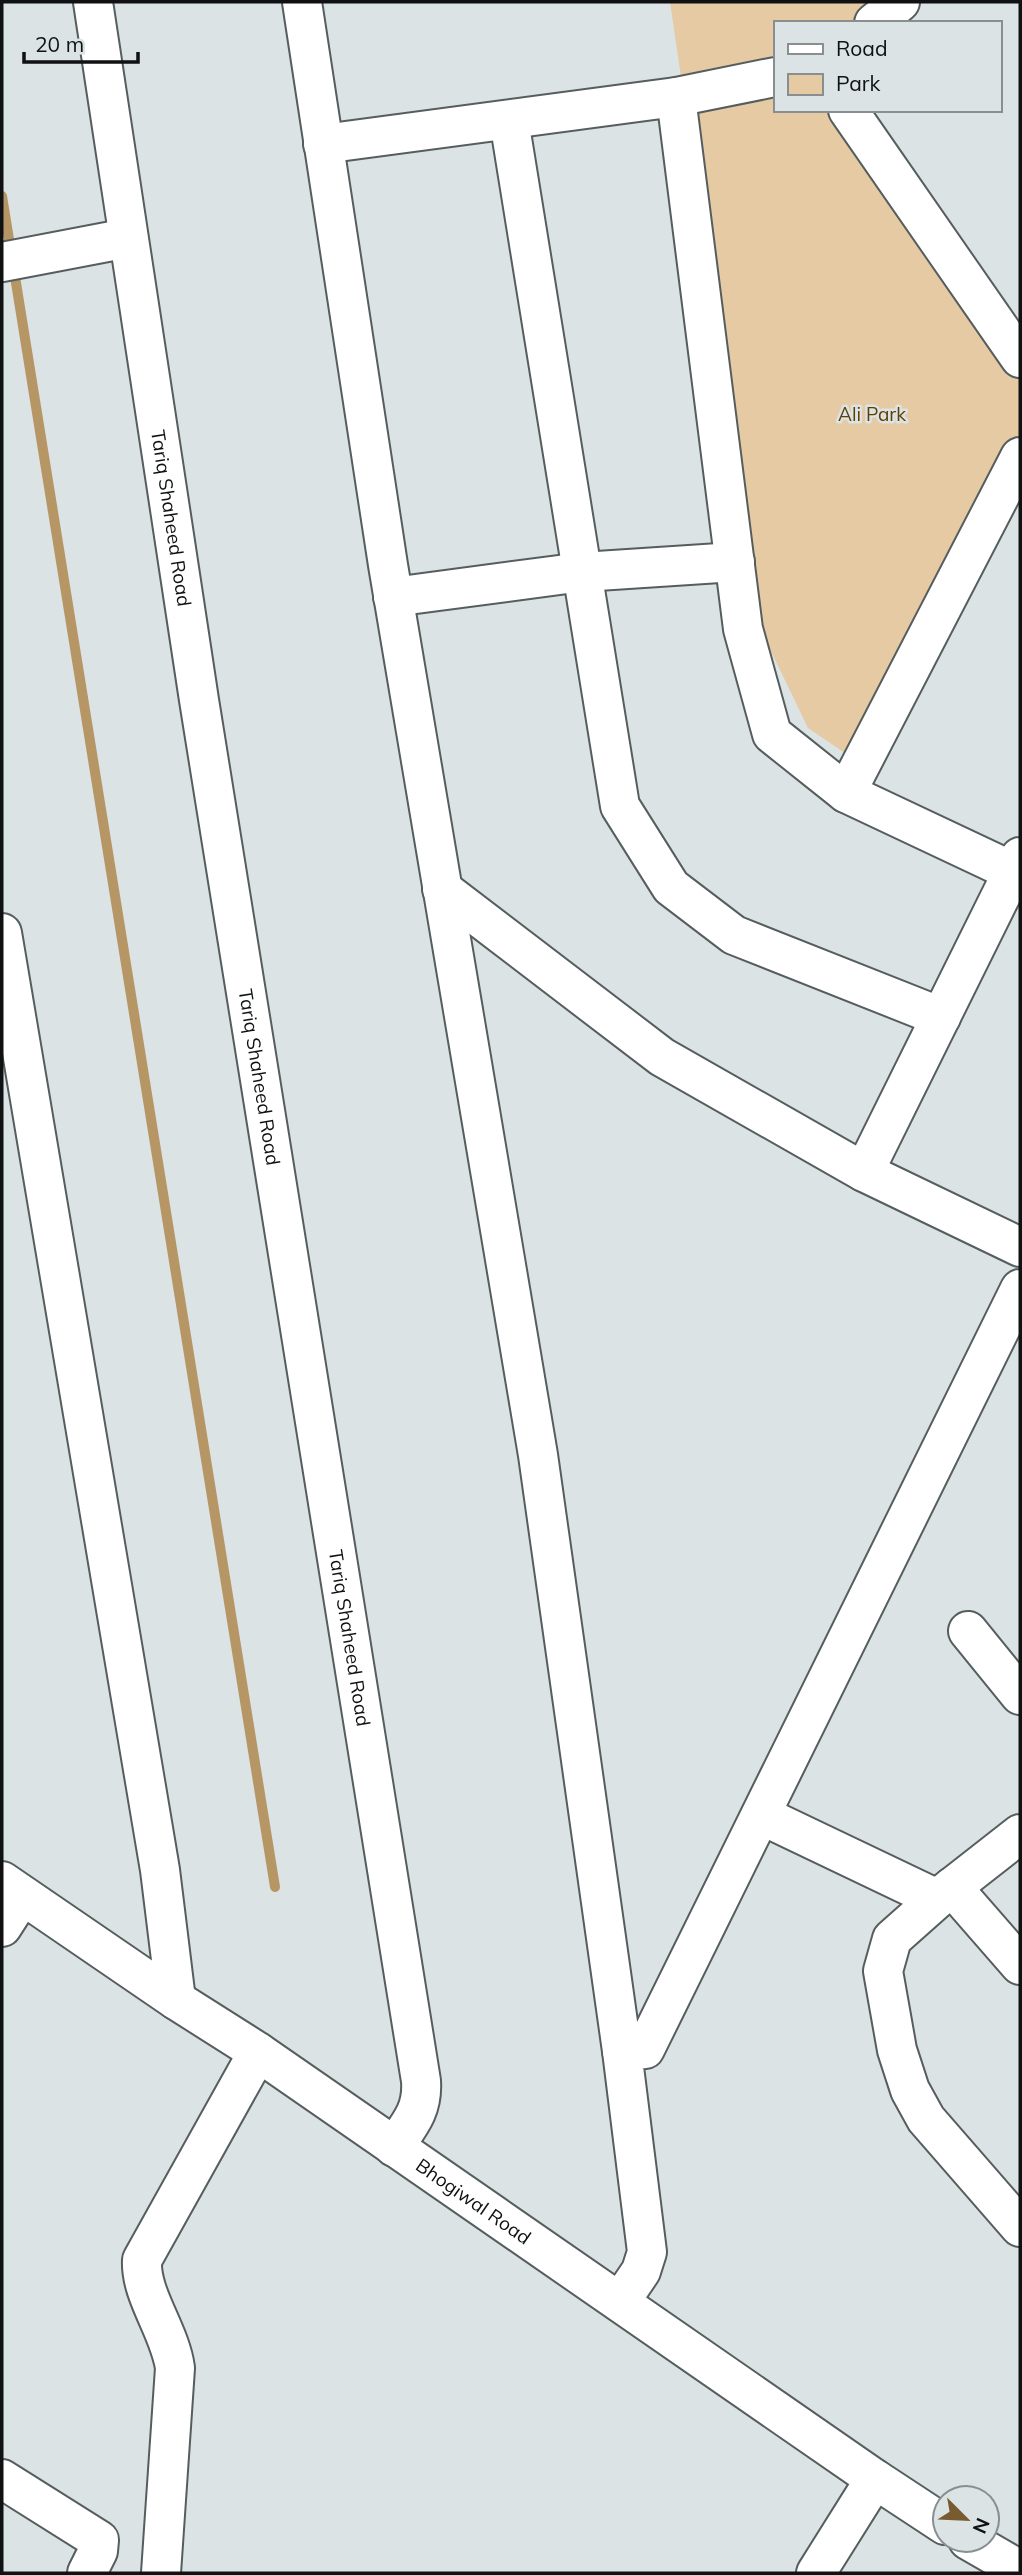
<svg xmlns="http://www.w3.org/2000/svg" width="1022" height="2575" viewBox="0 0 1022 2575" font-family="Mulish,sans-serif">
	<rect width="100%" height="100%" fill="#dbe3e4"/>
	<!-- green -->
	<g fill="#e6caa3">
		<polygon points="670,2 879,2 854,23 775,23 775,61 681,77"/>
		<polygon points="775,93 775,110 833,110 1020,378 1020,437 855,760 808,728 757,622 691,114"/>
	</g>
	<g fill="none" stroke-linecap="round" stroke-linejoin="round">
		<!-- stream -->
		<polyline stroke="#b79666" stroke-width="10" points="2,196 275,1887"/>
		<!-- minor casing -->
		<g stroke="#565d5e" stroke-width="42">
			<g id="minor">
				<polyline points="302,2 388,565 538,1455 622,2051"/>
				<polyline points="874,23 900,2"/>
				<polyline points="676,97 743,629 772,734 846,793 1020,875"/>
				<polyline points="848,110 1020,358"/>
				<polyline points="509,120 620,806 671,887 734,935 941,1017"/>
				<polyline points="323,144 676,97 775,77"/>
				<polyline points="393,597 582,572 735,562"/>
				<polyline points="846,793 1020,457"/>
				<polyline points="442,889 662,1057 864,1172 1020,1247"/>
				<polyline points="864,1172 1020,857"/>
				<polyline points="968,1631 1020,1695"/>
				<polyline points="761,1815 937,1899"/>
				<polyline points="1020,1834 937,1899 892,1939 883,1971 897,2050 910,2090 926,2119 1020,2227"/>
				<polyline points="952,1887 1020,1965"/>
				<polyline points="2,1927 22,1896"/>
				<polyline points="620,2302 641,2271 647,2252 622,2051 645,2049 1020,1289"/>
				<polyline points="2,2479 99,2540 98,2551 87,2573"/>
				<path d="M 161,2573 L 175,2368 C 170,2331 140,2295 142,2260 L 258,2052"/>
				<polyline points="816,2573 875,2479"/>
			</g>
		</g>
		<!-- major casing -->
		<g stroke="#565d5e" stroke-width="42">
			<g id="major">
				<path id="s1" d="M 93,2 L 199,700 L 421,2081 C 423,2110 410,2124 394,2147"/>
				<polyline points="2,262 128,238"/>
				<polyline points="2,933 160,1870 176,2000"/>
				<path id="s2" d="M 2,1881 L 176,2000 L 258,2052 L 875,2479 L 945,2525"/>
				<polyline points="968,2540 1020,2570"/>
			</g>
		</g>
		<!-- minor -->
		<use href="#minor" stroke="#fff" stroke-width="38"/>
		<!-- major -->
		<use href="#major" stroke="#fff" stroke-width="38"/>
	</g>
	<g text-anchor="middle" stroke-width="5" stroke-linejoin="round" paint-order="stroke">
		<!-- park labels -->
		<g font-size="19" fill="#5f3e00" stroke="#dbe3e4">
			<text x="872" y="421">Ali Park</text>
		</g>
		<!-- street labels -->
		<g font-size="19" fill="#0f1112" stroke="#dbe3e4">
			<text dy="7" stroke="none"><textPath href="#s1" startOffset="522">Tariq Shaheed Road</textPath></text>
			<text dy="7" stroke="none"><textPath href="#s1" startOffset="1088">Tariq Shaheed Road</textPath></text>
			<text dy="7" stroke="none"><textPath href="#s1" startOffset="1656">Tariq Shaheed Road</textPath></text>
			<text dy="7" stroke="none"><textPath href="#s2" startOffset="570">Bhogiwal Road</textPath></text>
		</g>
	</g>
	<!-- border -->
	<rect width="1022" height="2575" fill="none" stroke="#0f1112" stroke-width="7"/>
	<!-- legend -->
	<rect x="774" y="21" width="228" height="91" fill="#dbe3e4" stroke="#898f90" stroke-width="2"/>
	<rect x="788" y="44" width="35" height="10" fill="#ffffff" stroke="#898f90" stroke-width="2"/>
	<text x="836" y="56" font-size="21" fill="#0f1112">Road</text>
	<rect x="788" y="74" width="35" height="21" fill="#e6caa3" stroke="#898f90" stroke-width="2"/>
	<text x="836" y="91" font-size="21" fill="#0f1112">Park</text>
	<!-- north arrow -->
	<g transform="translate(966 2519) rotate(114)"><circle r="33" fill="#dbe3e4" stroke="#898f90" stroke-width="2"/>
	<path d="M0-5L12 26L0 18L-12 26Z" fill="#785b2e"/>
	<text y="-10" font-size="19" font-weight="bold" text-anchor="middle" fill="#0f1112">N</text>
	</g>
	<!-- scale -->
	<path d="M24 52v10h114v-10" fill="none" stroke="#0f1112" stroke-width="3.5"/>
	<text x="35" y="52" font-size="21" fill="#0f1112" stroke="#dbe3e4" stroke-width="5" paint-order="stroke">20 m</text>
</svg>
